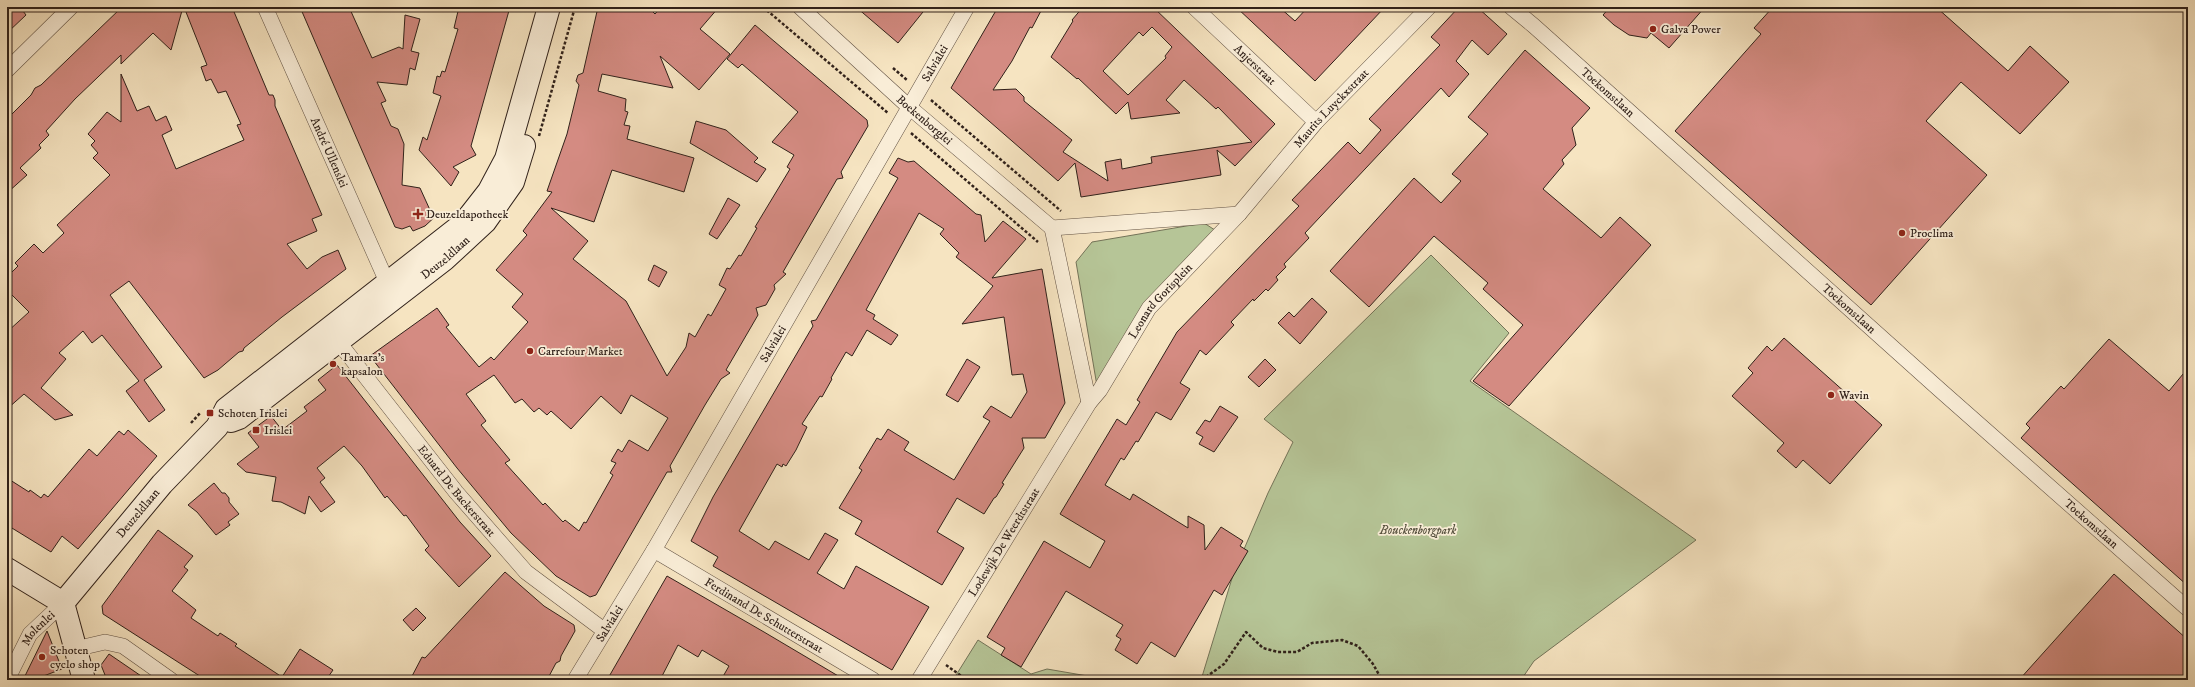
<svg xmlns="http://www.w3.org/2000/svg" width="2195" height="687" viewBox="0 0 2195 687" font-family="'IM FELL DW Pica',serif">
	<rect width="100%" height="100%" fill="#f6e4c1"/>
	<filter id="stains"><feTurbulence type="fractalNoise" baseFrequency=".005" numOctaves="4"/><feColorMatrix values="0 0 0 0 .2 0 0 0 0 .09 0 0 0 0 .02 0 0 0 .5 -.17"/></filter>
	<radialGradient id="worn" r=".72"><stop offset=".6" stop-color="#630" stop-opacity="0"/><stop offset="1" stop-color="#630" stop-opacity=".3"/></radialGradient>
	<!-- green -->
	<g fill="#b6c597" stroke="#737358">
		<polygon points="1204,223 1218,232 1097,386 1076,262 1092,242"/>
		<polygon points="1431,255 1509,333 1470,381 1696,540 1534,661 1521,680 1201,680 1233,575 1268,493 1293,442 1264,419"/>
		<polygon points="978,640 1031,674 1047,669 1111,680 953,680"/>
	</g>
	<!-- building -->
	<g fill="#d48b82" stroke="#30211a" fill-rule="evenodd">
		<polygon points="7,7 20,7 26,15 7,33"/>
		<polygon points="122,7 183,7 171,50 153,33 121,64 121,55 75,99 46,131 49,135 39,145 41,148 20,168 27,175 7,193 7,119 31,95 35,88 41,85"/>
		<polygon points="184,7 232,7 269,95 273,95 275,100 275,106 322,215 312,219 317,231 287,244 307,269 322,257 338,250 346,269 282,317 244,348 243,351 239,352 218,370 204,378 129,281 110,295 162,367 144,380 165,410 149,422 126,391 139,381 102,335 92,343 83,331 59,353 66,359 41,388 73,415 55,420 24,394 7,409 7,332 29,312 7,290 7,277 18,266 15,263 34,244 43,253 64,233 57,225 110,175 93,158 98,153 91,145 95,141 88,134 107,112 121,122 121,74 137,111 149,106 156,121 166,116 172,130 162,135 176,169 244,140 237,125 241,124 226,91 218,93 211,79 206,81 201,67 207,65"/>
		<polygon points="300,7 349,7 372,58 399,47 403,49 405,15 420,19 411,51 419,53 415,70 410,68 407,85 377,82 386,101 381,103 391,126 398,129 404,144 402,185 420,188 430,210 438,214 425,226 413,231 410,226 402,229 395,227"/>
		<polygon points="459,7 510,7 471,146 476,155 453,167 459,172 451,186 419,150 423,137 427,140 441,96 433,93 437,76 440,77 442,71 445,72 458,29 454,28"/>
		<path d="M 598,7 L 642,10 L 648,7 L 655,14 L 661,7 L 719,7 L 700,29 L 730,54 L 699,90 L 660,56 L 673,88 L 602,74 L 598,91 L 626,99 L 625,111 L 628,112 L 624,125 L 630,126 L 627,139 L 694,158 L 684,192 L 612,170 L 594,222 L 551,208 L 588,241 L 573,259 L 626,301 L 667,376 L 686,347 L 689,333 L 695,337 L 708,314 L 711,316 L 726,289 L 719,285 L 727,268 L 730,269 L 739,255 L 741,256 L 757,228 L 755,227 L 790,169 L 787,167 L 794,155 L 772,142 L 798,112 L 742,64 L 738,68 L 727,59 L 755,25 L 867,120 L 868,126 L 841,172 L 843,178 L 837,179 L 783,272 L 786,274 L 774,285 L 775,289 L 766,305 L 756,308 L 758,315 L 726,370 L 730,373 L 721,379 L 705,405 L 670,466 L 672,472 L 667,472 L 596,595 L 590,597 L 556,576 L 511,533 L 457,468 L 370,356 L 437,308 L 449,325 L 446,327 L 479,367 L 491,357 L 494,360 L 528,322 L 512,307 L 523,294 L 496,270 L 527,235 L 523,231 L 552,192 L 547,191 L 567,134 L 579,85 L 576,81 L 578,75 L 583,73 ZM 494,375 L 515,403 L 522,399 L 534,412 L 539,408 L 547,415 L 551,411 L 571,429 L 601,396 L 621,414 L 631,395 L 668,418 L 648,451 L 629,440 L 622,452 L 618,449 L 611,461 L 616,463 L 610,473 L 613,475 L 586,523 L 584,522 L 579,531 L 565,520 L 563,522 L 545,503 L 543,505 L 505,463 L 510,460 L 481,425 L 486,421 L 466,394 Z"/>
		<polygon points="856,7 927,7 898,43"/>
		<path d="M 998,7 L 1043,7 L 1032,28 L 1030,27 L 1012,61 L 993,90 L 1016,89 L 1024,97 L 1024,101 L 1072,140 L 1063,152 L 1108,181 L 1105,162 L 1121,159 L 1122,169 L 1152,163 L 1151,157 L 1252,142 L 1218,107 L 1216,109 L 1184,80 L 1166,100 L 1180,113 L 1131,119 L 1128,102 L 1116,114 L 1078,78 L 1077,79 L 1051,57 L 1073,21 L 1072,20 L 1083,7 L 1153,7 L 1275,124 L 1235,166 L 1217,150 L 1221,175 L 1081,197 L 1075,163 L 1058,181 L 951,88 ZM 1152,27 L 1172,47 L 1165,56 L 1166,58 L 1128,95 L 1103,71 L 1139,32 L 1143,36 Z"/>
		<polygon points="1236,7 1279,7 1295,21 1308,7 1385,7 1315,81"/>
		<polygon points="1459,7 1477,7 1507,34 1488,55 1472,40 1456,61 1469,74 1449,97 1441,88 1305,233 1309,238 1284,264 1286,267 1276,277 1278,280 1268,291 1266,289 1254,301 1253,299 1231,322 1234,325 1206,355 1200,350 1180,383 1190,389 1171,420 1156,412 1138,442 1136,441 1124,460 1121,458 1105,485 1130,500 1133,494 1188,528 1188,516 1204,525 1205,550 1221,527 1243,541 1240,546 1248,551 1222,595 1214,590 1175,657 1151,642 1137,664 1115,650 1121,639 1116,636 1123,625 1066,591 1021,667 1001,655 1005,648 987,637 1044,541 1090,568 1105,541 1060,514 1117,419 1126,425 1140,402 1137,400 1177,332 1299,206 1292,200 1348,142 1360,154 1381,130 1369,119 1440,45 1431,37"/>
		<polygon points="1610,7 1705,7 1669,48 1651,33 1647,38 1629,35 1614,25 1603,15"/>
		<polygon points="1773,7 1936,7 2008,71 2030,46 2069,82 2020,134 1961,82 1926,121 1987,175 1871,305 1675,131 1761,34 1754,28"/>
		<polygon points="1525,50 1590,108 1572,128 1576,145 1562,160 1564,164 1543,189 1601,238 1620,217 1651,245 1509,406 1473,381 1523,325 1483,289 1488,283 1434,236 1369,307 1330,271 1414,178 1441,203 1461,181 1452,174 1488,134 1468,117"/>
		<polygon points="696,121 726,130 758,158 754,162 766,169 757,182 690,143"/>
		<polygon points="898,158 908,162 914,161 976,214 981,215 985,242 1003,221 1026,239 992,278 1042,269 1065,403 1045,438 1022,438 1024,448 1002,483 1004,484 996,497 994,498 984,514 957,498 937,532 964,548 942,585 855,534 862,521 839,508 862,470 859,468 877,438 881,440 888,429 909,442 904,450 954,480 990,421 983,417 991,406 1011,418 1027,392 1023,374 1012,375 1004,317 962,324 993,286 956,257 959,253 940,234 944,229 919,213 866,310 875,315 873,319 898,335 891,345 867,330 852,356 846,352 831,378 832,379 822,397 820,396 802,424 807,427 796,450 786,466 783,464 782,467 777,464 739,531 769,550 775,541 809,560 825,533 838,540 817,573 844,589 856,566 929,607 892,670 713,566 718,557 691,541 713,497 810,331 813,326 811,321 816,320 898,178 889,173"/>
		<polygon points="728,198 740,205 717,239 709,234"/>
		<polygon points="654,265 667,272 659,287 648,280"/>
		<polygon points="1312,298 1327,312 1300,344 1278,323 1289,312 1294,317"/>
		<polygon points="1784,338 1882,425 1830,484 1803,460 1796,468 1777,451 1784,443 1732,396 1753,373 1748,368 1767,346 1772,351"/>
		<polygon points="2109,339 2169,391 2188,368 2188,586 2021,438 2030,428 2026,424 2061,386 2064,389"/>
		<polygon points="967,359 980,367 958,402 946,395"/>
		<polygon points="1265,359 1276,370 1259,387 1248,377"/>
		<polygon points="337,365 460,522 491,556 459,587 425,550 429,546 406,515 404,516 387,496 385,498 362,466 344,446 317,468 325,478 320,482 335,502 321,512 309,496 305,514 281,502 272,501 276,477 246,472 237,464 259,447 248,433 271,416 282,430 307,411 304,407 326,390 318,380"/>
		<polygon points="1220,406 1238,417 1214,452 1199,444 1203,437 1196,433 1205,420 1210,422"/>
		<polygon points="128,430 157,456 78,549 62,536 51,552 7,525 7,478 29,492 30,490 41,498 44,494 48,497 89,449 97,456 119,431 124,435"/>
		<polygon points="214,483 222,493 225,493 229,498 229,502 239,514 228,522 230,525 216,535 197,512 188,505"/>
		<polygon points="158,530 193,556 184,567 188,570 172,591 196,610 191,618 218,636 220,633 237,644 235,646 282,677 300,649 333,670 326,680 206,680 103,614 102,606"/>
		<polygon points="505,572 544,606 574,625 575,631 561,656 560,661 556,663 547,680 410,680 422,657 425,658"/>
		<polygon points="2114,574 2188,640 2188,680 2019,680"/>
		<polygon points="667,576 764,632 845,680 721,680 729,666 702,650 698,657 678,645 660,680 607,680"/>
		<polygon points="416,608 426,618 413,631 403,620"/>
		<polygon points="47,631 62,669 33,680 23,680"/>
		<polygon points="109,654 147,680 107,680 101,665"/>
	</g>
	<g fill="none" stroke-linecap="round" stroke-linejoin="round">
		<!-- street casing -->
		<g stroke="#625244" stroke-width="16">
			<g id="street">
				<path id="s1" d="M 265,7 L 391,291"/>
				<path id="s2" d="M 800,7 L 908,106 L 1052,228"/>
				<path id="s3" d="M 1194,7 L 1316,122"/>
				<path id="s4" d="M 1511,7 L 1534,26 L 1940,390 L 2188,609"/>
				<polyline points="7,70 71,7"/>
				<polyline points="1052,228 1239,214"/>
				<polyline points="1052,228 1089,403"/>
				<path id="s5" d="M 333,335 L 456,492 L 526,572 L 605,631"/>
				<path id="s6" d="M 654,550 L 873,680"/>
				<polyline points="75,649 105,642 123,646 171,680"/>
				<path id="s7" d="M 7,680 L 30,634 L 63,603"/>
				<path id="s8" d="M 575,680 L 654,550 L 967,7"/>
				<path id="s9" d="M 919,680 L 1089,403 L 1100,390 L 1149,308 L 1239,214 L 1316,122 L 1429,7"/>
			</g>
		</g>
		<!-- secondary casing -->
		<g stroke="#30211a" stroke-width="24">
			<g id="secondary">
				<path id="s10" d="M 231,421 L 239,418 L 445,259 L 485,222 L 513,182 L 524,146"/>
				<polyline points="7,569 63,603"/>
				<path id="s11" d="M 63,603 L 162,484 L 217,427 L 226,409 L 464,223 L 489,191 L 506,159 L 549,7"/>
				<polyline points="63,603 84,680"/>
			</g>
		</g>
		<!-- path -->
		<g stroke="#30211a" stroke-width="2.5" stroke-dasharray="3 2" stroke-linecap="butt">
			<polyline points="763,7 888,113"/>
			<polyline points="893,68 907,80"/>
			<polyline points="931,100 1061,211"/>
			<polyline points="911,133 1038,242"/>
			<polyline points="539,136 575,7"/>
			<polyline points="191,423 201,412"/>
			<polyline points="946,665 967,680"/>
			<polyline points="1202,680 1224,664 1246,632 1263,648 1278,652 1297,652 1312,643 1342,640 1358,646 1373,664 1382,680"/>
			<polyline points="1222,680 1233,680"/>
		</g>
		<!-- street -->
		<use href="#street" stroke="#f9edd7" stroke-width="15"/>
		<!-- secondary -->
		<use href="#secondary" stroke="#f9edd7" stroke-width="22"/>
	</g>
	<!-- markers -->
	<g fill="#8f2418" stroke="#f9edd7" stroke-width="1.5">
		<circle cx="1653" cy="29" r="4"/>
		<path d="M416 208h4v4h4v4h-4v4h-4v-4h-4v-4h4z"/>
		<circle cx="1902" cy="233" r="4"/>
		<circle cx="530" cy="351" r="4"/>
		<circle cx="333" cy="364" r="4"/>
		<circle cx="1831" cy="395" r="4"/>
		<rect x="206" y="409" width="8" height="8" rx="2"/>
		<rect x="252" y="426" width="8" height="8" rx="2"/>
		<circle cx="42" cy="657" r="4"/>
	</g>
	<g text-anchor="middle" stroke-width="3.5" stroke-linejoin="round" paint-order="stroke">
		<!-- poi labels -->
		<g font-size="12" fill="#30211a" stroke="#f9edd7" text-anchor="start">
			<text x="1661" y="33">Galva Power</text>
			<text x="426" y="218">Deuzeldapotheek</text>
			<text x="1910" y="237">Proclima</text>
			<text x="538" y="355">Carrefour Market</text>
			<text x="341" y="361">Tamara's<tspan x="341" dy="14">kapsalon</tspan></text>
			<text x="1839" y="399">Wavin</text>
			<text x="218" y="417">Schoten Irislei</text>
			<text x="264" y="434">Irislei</text>
			<text x="50" y="654">Schoten<tspan x="50" dy="14">cyclo shop</tspan></text>
		</g>
		<!-- street labels -->
		<g font-size="12" fill="#30211a" stroke="#f9edd7">
			<text dy="4" stroke="none"><textPath href="#s8" startOffset="714">Salvialei</textPath></text>
			<text dy="4" stroke="none"><textPath href="#s3" startOffset="84">Anjerstraat</textPath></text>
			<text dy="4" stroke="none"><textPath href="#s4" startOffset="129">Toekomstlaan</textPath></text>
			<text dy="4" stroke="none"><textPath href="#s9" startOffset="708">Maurits Luyckxstraat</textPath></text>
			<text dy="4" stroke="none"><textPath href="#s2" startOffset="168">Boekenborglei</textPath></text>
			<text dy="4" stroke="none"><textPath href="#s1" startOffset="159">André Ullenslei</textPath></text>
			<text dy="4" stroke="none"><textPath href="#s10" startOffset="270">Deuzeldlaan</textPath></text>
			<text dy="4" stroke="none"><textPath href="#s9" startOffset="450">Leonard Gorisplein</textPath></text>
			<text dy="4" stroke="none"><textPath href="#s4" startOffset="453">Toekomstlaan</textPath></text>
			<text dy="4" stroke="none"><textPath href="#s8" startOffset="390">Salvialei</textPath></text>
			<text dy="4" stroke="none"><textPath href="#s5" startOffset="199">Eduard De Backerstraat</textPath></text>
			<text dy="4" stroke="none"><textPath href="#s11" startOffset="117">Deuzeldlaan</textPath></text>
			<text dy="4" stroke="none"><textPath href="#s4" startOffset="777">Toekomstlaan</textPath></text>
			<text dy="4" stroke="none"><textPath href="#s9" startOffset="162">Lodewijk De Weerdtstraat</textPath></text>
			<text dy="4" stroke="none"><textPath href="#s6" startOffset="128">Ferdinand De Schutterstraat</textPath></text>
			<text dy="4" stroke="none"><textPath href="#s8" startOffset="66">Salvialei</textPath></text>
			<text dy="4" stroke="none"><textPath href="#s7" startOffset="61">Molenlei</textPath></text>
		</g>
		<!-- park labels -->
		<g font-size="12" font-style="italic" fill="#585240" stroke="#f9edd7">
			<text x="1418" y="534">Bouckenborgpark</text>
		</g>
	</g>
	<!-- margin -->
	<rect width="2195" height="687" fill="none" stroke="#f6e4c1" stroke-width="24"/>
	<rect x="8" y="8" width="2179" height="671" fill="none" stroke="#30211a" stroke-width="2"/>
	<rect x="12" y="12" width="2171" height="663" fill="none" stroke="#30211a"/>
	<rect width="100%" height="100%" filter="url(#stains)"/>
	<rect width="100%" height="100%" fill="url(#worn)"/>
</svg>
